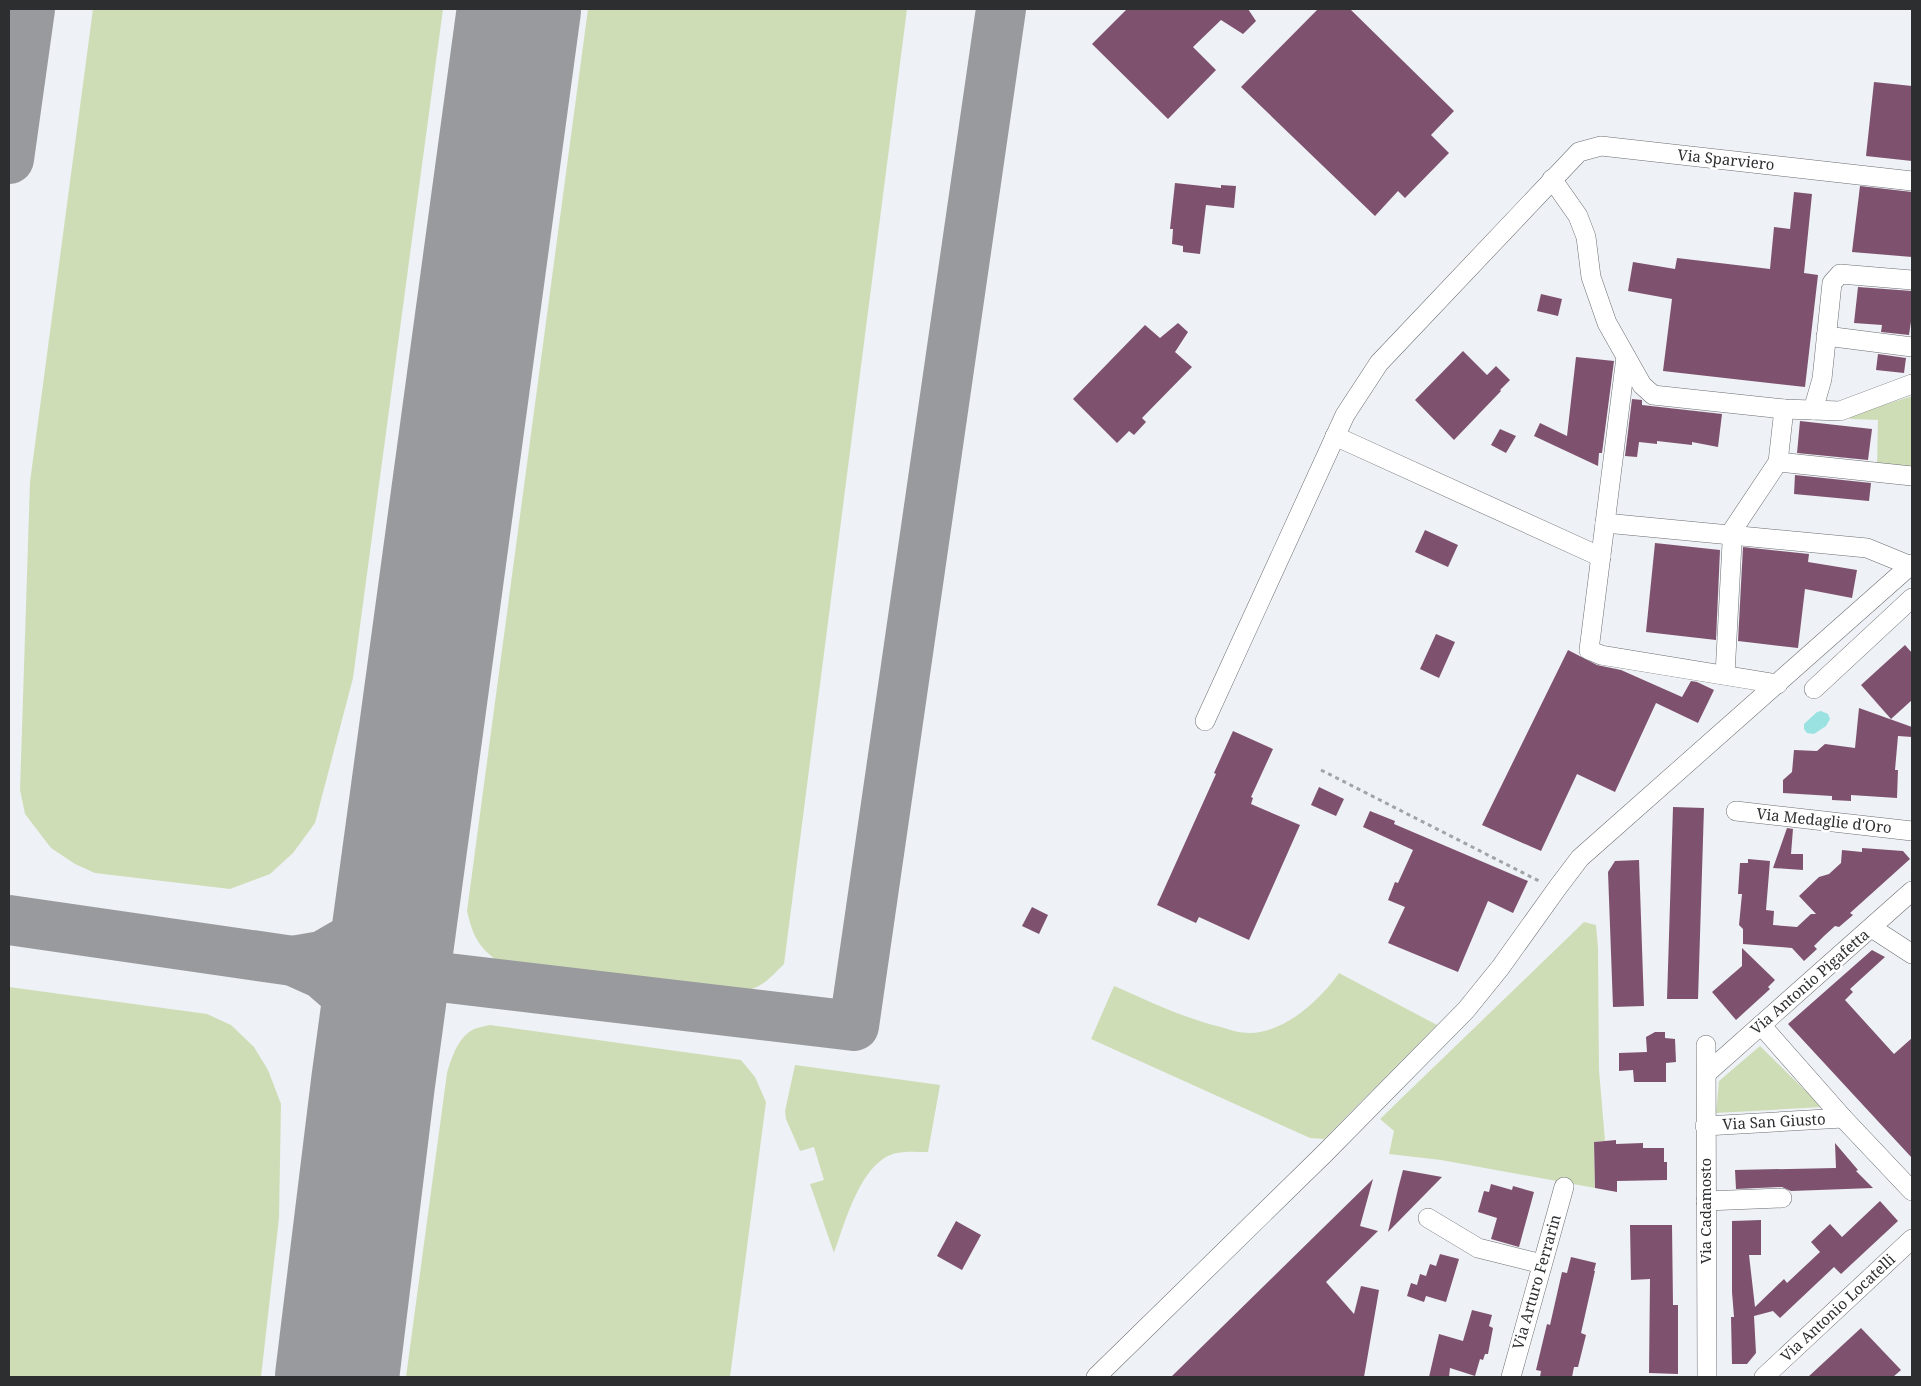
<svg xmlns="http://www.w3.org/2000/svg" width="1921" height="1386" viewBox="0 0 1921 1386" font-family="'Noto Serif',serif">
	<rect width="100%" height="100%" fill="#eef1f5"/>
	<!-- green -->
	<g fill="#cfddb7">
		<polygon points="93,9 443,9 353,678 315,823 293,853 270,874 230,889 95,873 75,864 51,848 25,814 20,790 30,482"/>
		<path d="M 588,9 L 907,9 L 784,964 C 766,982 763,987 737,993 L 499,962 C 478,947 473,936 467,911 Z"/>
		<polygon points="1912,396 1912,469 1877,465 1878,420 1850,419 1851,411 1865,411"/>
		<polygon points="1584,922 1596,925 1598,948 1599,1070 1605,1141 1594,1142 1595,1188 1441,1160 1389,1154 1394,1131 1380,1119"/>
		<path d="M 1339,973 L 1437,1025 L 1324,1139 L 1310,1138 L 1091,1039 L 1114,986 C 1149,1001 1183,1018 1221,1027 C 1230,1030 1240,1033 1250,1033 C 1286,1032 1320,1000 1339,973 Z"/>
		<polygon points="9,987 207,1014 231,1025 254,1047 268,1070 281,1104 279,1218 261,1377 9,1377"/>
		<path d="M 490,1025 L 741,1060 L 755,1077 L 766,1102 L 730,1377 L 406,1377 L 447,1073 C 452,1057 458,1037 474,1029 C 479,1027 485,1026 490,1025 Z"/>
		<polygon points="1760,1046 1822,1107 1716,1113 1719,1081"/>
		<path d="M 795,1065 L 940,1085 L 928,1152 C 918,1152 907,1151 897,1153 C 861,1160 845,1223 834,1253 L 810,1184 L 824,1180 L 814,1147 L 800,1151 L 786,1119 L 785,1111 Z"/>
	</g>
	<!-- water -->
	<polygon fill="#99e2e1" points="1821,711 1828,714 1830,719 1826,726 1814,734 1807,733 1804,729 1804,724 1817,712"/>
	<g fill="none" stroke-linecap="round" stroke-linejoin="round">
		<!-- taxiway -->
		<g stroke="#989a9e" stroke-width="50">
			<polyline points="9,159 30,9"/>
			<polyline points="9,920 293,961 322,974 345,994 363,1022 371,1044 373,1083"/>
			<polyline points="293,961 322,956 365,931 388,902 404,865"/>
			<polyline points="389,971 854,1026 1001,9"/>
		</g>
		<!-- runway -->
		<polyline stroke="#989a9e" stroke-width="124" points="337,1377 373,1083 519,9"/>
	</g>
	<!-- building -->
	<g fill="#7e526f">
		<polygon points="1127,9 1248,9 1256,21 1243,34 1221,20 1193,47 1216,70 1168,119 1092,44"/>
		<polygon points="1318,9 1350,9 1454,111 1431,135 1449,153 1405,198 1398,191 1375,216 1241,87"/>
		<polygon points="1874,82 1912,86 1912,161 1866,156"/>
		<polygon points="1175,183 1221,188 1221,185 1236,186 1234,208 1206,205 1200,254 1183,252 1183,246 1172,244 1173,229 1170,229"/>
		<polygon points="1860,186 1912,192 1912,257 1852,252"/>
		<polygon points="1794,192 1812,194 1804,273 1818,275 1805,387 1663,371 1672,299 1628,291 1633,262 1675,269 1677,258 1770,269 1774,227 1790,229"/>
		<polygon points="1858,287 1912,291 1912,315 1909,335 1881,332 1882,325 1854,323"/>
		<polygon points="1541,294 1562,299 1558,316 1537,311"/>
		<polygon points="1178,323 1188,332 1175,352 1192,367 1142,418 1146,422 1134,435 1129,431 1117,443 1073,399 1145,325 1160,338"/>
		<polygon points="1463,351 1487,375 1496,366 1510,380 1500,390 1501,391 1454,440 1415,400"/>
		<polygon points="1878,354 1906,358 1904,373 1876,370"/>
		<polygon points="1576,357 1614,361 1602,453 1599,453 1598,466 1534,436 1540,423 1567,436"/>
		<polygon points="1632,399 1642,400 1642,405 1722,414 1718,447 1692,442 1692,445 1657,441 1657,444 1639,442 1637,457 1625,456"/>
		<polygon points="1800,421 1872,429 1868,460 1797,453"/>
		<polygon points="1500,429 1516,436 1506,453 1491,445"/>
		<polygon points="1795,475 1871,483 1869,501 1794,494"/>
		<polygon points="1425,530 1458,545 1448,567 1415,552"/>
		<polygon points="1655,543 1720,550 1716,640 1646,632"/>
		<polygon points="1743,547 1809,554 1808,562 1857,570 1852,598 1805,589 1798,648 1738,641"/>
		<polygon points="1436,634 1455,642 1439,678 1420,669"/>
		<polygon points="1905,645 1912,653 1912,700 1891,719 1861,685"/>
		<polygon points="1568,650 1597,665 1621,670 1682,697 1691,681 1697,682 1714,690 1698,723 1656,703 1615,792 1577,774 1541,851 1482,825"/>
		<polygon points="1859,708 1912,727 1912,737 1898,736 1895,770 1898,770 1897,798 1851,795 1851,801 1832,800 1832,796 1783,793 1783,780 1792,772 1794,750 1817,751 1825,744 1855,748"/>
		<polygon points="1233,731 1273,749 1251,797 1253,798 1251,804 1300,825 1249,940 1199,917 1196,923 1157,905 1216,774 1214,773"/>
		<polygon points="1319,787 1344,799 1336,816 1311,805"/>
		<polygon points="1673,807 1704,808 1698,999 1667,999"/>
		<polygon points="1370,811 1395,821 1394,824 1528,881 1513,913 1488,901 1458,972 1388,943 1405,907 1388,900 1395,882 1398,883 1413,850 1363,827"/>
		<polygon points="1787,828 1793,829 1791,854 1803,854 1803,870 1773,868"/>
		<polygon points="1862,848 1903,851 1910,859 1850,913 1853,915 1839,927 1835,926 1824,936 1814,946 1817,949 1804,961 1792,948 1743,944 1743,929 1739,925 1742,894 1738,894 1740,863 1748,863 1748,859 1770,861 1766,910 1774,911 1773,925 1797,927 1811,914 1816,914 1799,896 1819,877 1829,874 1841,863 1842,850 1862,852"/>
		<polygon points="1639,860 1644,1006 1613,1007 1608,872 1615,861"/>
		<polygon points="1032,907 1048,915 1039,934 1022,926"/>
		<polygon points="1742,948 1775,980 1768,987 1770,989 1736,1020 1712,992 1742,966"/>
		<polygon points="1872,950 1885,957 1850,989 1853,992 1845,1000 1894,1054 1912,1038 1912,1158 1788,1024"/>
		<polygon points="1655,1032 1665,1032 1665,1038 1675,1039 1676,1062 1666,1063 1666,1082 1634,1082 1633,1070 1619,1071 1619,1053 1647,1052 1646,1037"/>
		<polygon points="1616,1140 1616,1144 1643,1143 1643,1148 1664,1148 1664,1162 1667,1162 1667,1180 1617,1181 1617,1192 1595,1188 1594,1142"/>
		<polygon points="1835,1143 1858,1170 1856,1171 1873,1188 1791,1191 1782,1187 1736,1189 1735,1170 1836,1168"/>
		<polygon points="1403,1170 1442,1177 1388,1232 1398,1189"/>
		<polygon points="1373,1179 1360,1226 1378,1231 1326,1282 1354,1314 1361,1286 1379,1290 1364,1377 1171,1377"/>
		<polygon points="1491,1184 1512,1190 1513,1186 1534,1192 1519,1247 1491,1239 1497,1218 1478,1212 1484,1191 1489,1192"/>
		<polygon points="1880,1201 1898,1221 1841,1274 1834,1267 1780,1318 1773,1311 1754,1316 1756,1353 1747,1364 1732,1364 1731,1317 1734,1317 1732,1292 1732,1221 1761,1220 1761,1255 1749,1255 1755,1307 1784,1279 1787,1283 1820,1252 1811,1242 1830,1224 1842,1237"/>
		<polygon points="956,1221 981,1235 962,1270 937,1256"/>
		<polygon points="1630,1225 1672,1225 1673,1305 1678,1305 1678,1374 1649,1373 1650,1279 1631,1280"/>
		<polygon points="1440,1254 1459,1259 1446,1302 1426,1296 1424,1302 1407,1296 1411,1283 1417,1285 1420,1274 1426,1276 1430,1264 1436,1266"/>
		<polygon points="1571,1257 1596,1263 1594,1271 1595,1271 1581,1333 1586,1335 1578,1367 1574,1367 1572,1377 1540,1377 1541,1371 1536,1370 1547,1324 1550,1325 1562,1272 1567,1273"/>
		<polygon points="1472,1310 1492,1315 1489,1326 1493,1328 1488,1354 1485,1354 1483,1360 1480,1359 1475,1376 1450,1368 1449,1377 1429,1377 1439,1334 1463,1341"/>
		<polygon points="1861,1328 1901,1370 1893,1377 1808,1377"/>
	</g>
	<g fill="none" stroke-linecap="round" stroke-linejoin="round">
		<!-- minor casing -->
		<g stroke="#6b6d71" stroke-width="20">
			<g id="minor">
				<polyline points="1552,179 1578,216 1586,237 1591,277 1607,323 1642,385 1653,395 1784,409 1840,411 1912,384"/>
				<polyline points="1826,336 1912,347"/>
				<polyline points="1626,357 1589,650 1601,655 1778,684"/>
				<polyline points="1813,410 1822,379 1832,283 1840,274 1912,280"/>
				<polyline points="1335,436 1601,557"/>
				<polyline points="1778,462 1912,476"/>
				<polyline points="1605,523 1867,548 1911,566"/>
				<polyline points="1725,675 1732,543 1730,534 1778,462 1784,409"/>
				<polyline points="1814,689 1912,598"/>
				<polyline points="1205,721 1345,415 1379,363 1579,152 1601,146 1912,181"/>
				<polyline points="1736,811 1912,831"/>
				<polyline points="1872,928 1912,954"/>
				<polyline points="1761,1025 1843,1118 1912,1191"/>
				<polyline points="1706,1045 1707,1377"/>
				<polyline points="1707,1073 1912,891"/>
				<polyline points="1705,1126 1843,1118"/>
				<polyline points="1706,1201 1782,1198"/>
				<polyline points="1428,1218 1478,1248 1542,1264"/>
				<polyline points="1096,1377 1324,1154 1466,1010 1500,968 1558,887 1580,858 1912,564"/>
				<polyline points="1511,1377 1564,1187"/>
				<polyline points="1764,1377 1912,1239"/>
			</g>
		</g>
		<!-- path -->
		<polyline stroke="#a1a4a7" stroke-width="3" stroke-dasharray="4 4" stroke-linecap="butt" points="1321,770 1541,882"/>
		<!-- minor -->
		<use href="#minor" stroke="#fff" stroke-width="19"/>
	</g>
	<g text-anchor="middle" stroke-width="5" stroke-linejoin="round" paint-order="stroke">
		<!-- street labels -->
		<g font-size="15" fill="#2d2e30" stroke="#fff">
			<text transform="translate(1726 160) rotate(6)" y="5">Via Sparviero</text>
			<text transform="translate(1824 821) rotate(6)" y="5">Via Medaglie d'Oro</text>
			<text transform="translate(1810 982) rotate(-41)" y="5">Via Antonio Pigafetta</text>
			<text transform="translate(1774 1122) rotate(-3)" y="5">Via San Giusto</text>
			<text transform="translate(1706 1211) rotate(-90)" y="5">Via Cadamosto</text>
			<text transform="translate(1537 1282) rotate(-74)" y="5">Via Arturo Ferrarin</text>
			<text transform="translate(1838 1308) rotate(-43)" y="5">Via Antonio Locatelli</text>
		</g>
	</g>
	<!-- border -->
	<rect width="1921" height="1386" fill="none" stroke="#2d2e30" stroke-width="20"/>
</svg>
